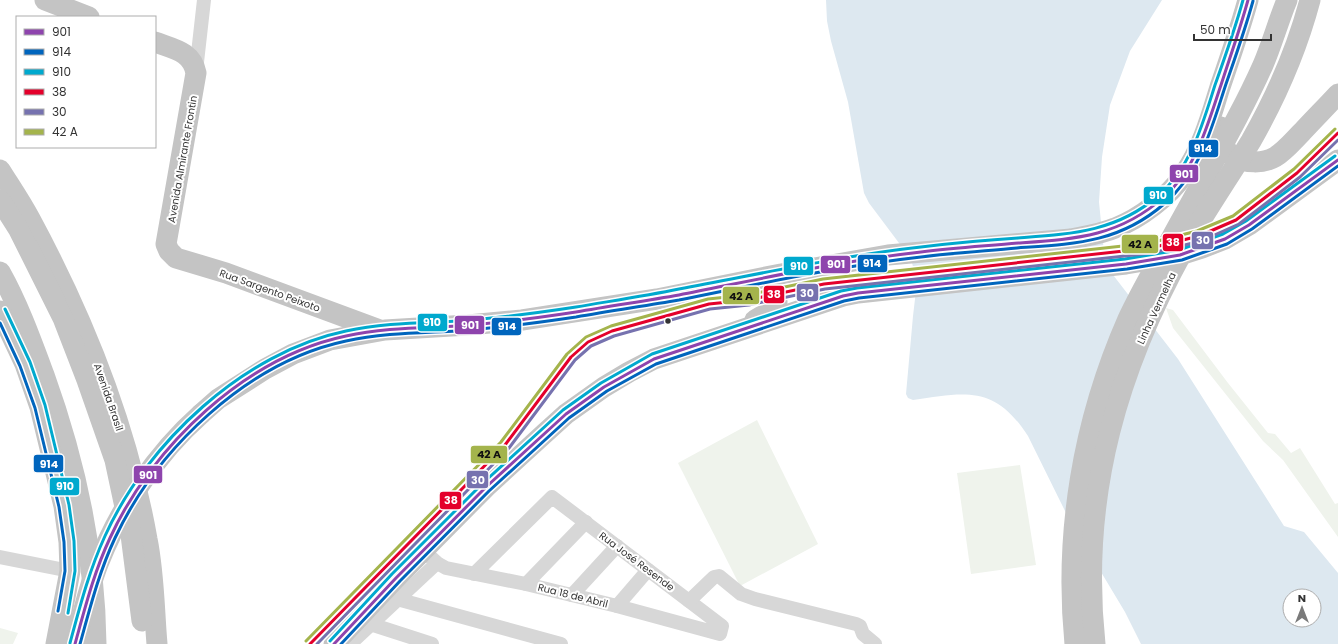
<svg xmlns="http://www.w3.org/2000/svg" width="1338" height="644" viewBox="0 0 1338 644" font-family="Poppins,sans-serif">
	<rect width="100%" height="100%" fill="#fff"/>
	<!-- green -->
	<g fill="#eff3ec">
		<polygon points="1166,308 1173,310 1228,383 1268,433 1275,434 1291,453 1300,448 1335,504 1338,503 1338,537 1283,460 1263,441 1173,328"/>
		<polygon points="757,420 818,544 740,586 678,463"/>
		<polygon points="1020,465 1036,565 971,574 957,473"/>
		<polygon points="0,628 18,633 13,644 0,644"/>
	</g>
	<!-- water -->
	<path fill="#dde8f0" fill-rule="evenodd" d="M 826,0 L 1162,0 L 1130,51 L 1110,105 L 1102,157 L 1099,202 L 1104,252 L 1110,271 L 1178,359 L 1284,526 L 1304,532 L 1338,573 L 1338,644 L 1141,644 L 1125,612 L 1068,517 L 1028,436 C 995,385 966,392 913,400 L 908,398 L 906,394 L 913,316 L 917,282 L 911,259 L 869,203 L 864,193 L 848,102 L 831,41 L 827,21 ZM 1290,596 L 1314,596 L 1314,620 L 1290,620 Z"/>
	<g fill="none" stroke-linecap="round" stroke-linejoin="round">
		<!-- minor -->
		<g stroke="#d7d7d7" stroke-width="14">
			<polyline points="196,71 204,0"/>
			<polyline points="423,550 437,563 446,568 526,584 617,606 720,634 722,626 552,497 474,574"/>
			<polyline points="0,557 70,571"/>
			<polyline points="526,584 586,522"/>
			<polyline points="382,593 397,599 561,644"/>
			<polyline points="572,595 617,546"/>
			<polyline points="689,601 714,577 719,576 741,594 755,599 856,624 860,626 863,634 875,644"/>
			<polyline points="617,606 648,570"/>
			<polyline points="364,622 432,644"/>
			<polyline points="350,644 437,563"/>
		</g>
		<!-- highway -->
		<g stroke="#c4c4c4" stroke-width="21">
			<polyline points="45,0 89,17"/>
			<path d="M 155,42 C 173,49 192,51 196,73 L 166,244 L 169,251 L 176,258 L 226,273 L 380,330"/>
			<path d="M 1221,127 C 1220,138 1224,151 1234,157 C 1245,163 1263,164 1275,157 C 1285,151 1294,140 1302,132 C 1314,119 1326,107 1338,94"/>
			<path d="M 0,170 C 10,186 21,202 30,219 C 84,319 127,427 147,539 C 154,573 154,609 157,644"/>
			<polyline points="0,200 19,230 63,318 87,380 115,460 131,535 142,621"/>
			<path d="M 0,272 C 18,304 31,340 44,375 C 75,461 95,552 96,644"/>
			<polyline points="742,294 765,290 771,291 774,294 777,302 772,310 755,320"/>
			<polyline points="0,311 25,364 40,407 64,506 69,542 70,571 56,644"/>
			<path d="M 201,414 L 218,399 L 265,369 L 293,354 L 330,340 L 385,330 L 468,325 L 522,320 L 657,299 L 781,274 L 888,255 L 1071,239 C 1086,236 1101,234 1115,228 C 1139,219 1170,196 1184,174 C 1202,149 1211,116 1220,87 C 1230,58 1240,29 1248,0"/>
			<polyline points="334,644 396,578 486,487 545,433 566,414 604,387 629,372 654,359 843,296 858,293 1126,264 1180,255 1202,248 1225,239 1249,225 1338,160"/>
		</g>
		<!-- highway-bridge -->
		<g stroke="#c4c4c4" stroke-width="21">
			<path d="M 75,644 C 82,617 88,590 98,564 C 120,508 156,454 201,414"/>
			<path d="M 1075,644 C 1064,533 1083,421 1128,319 C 1141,291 1157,264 1172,237 C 1194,197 1216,158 1237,118 C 1246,101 1255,83 1263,65 C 1272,44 1278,22 1287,0"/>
			<path d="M 1095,644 C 1079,494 1118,364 1192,235 C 1211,203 1232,172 1251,141 C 1276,97 1297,49 1310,0"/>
		</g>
		<!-- bus-1 casing -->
		<g stroke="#fff" stroke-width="6">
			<g id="bus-1">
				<path d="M 75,644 C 85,608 94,572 110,538 C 152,446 246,357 346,336 C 382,328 420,328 457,326 C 497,323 537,318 576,312 C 610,306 645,301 679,295 C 760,279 840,261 921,252 C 954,248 986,246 1018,243 C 1075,239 1119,237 1164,197 C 1197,167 1207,126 1221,85 C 1230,57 1240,29 1248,0"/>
				<polyline points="334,644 396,578 486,487 566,414 604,387 654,359 843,296 858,293 1126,264 1180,255 1225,239 1249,225 1338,160"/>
			</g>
		</g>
		<!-- bus-2 casing -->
		<g stroke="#fff" stroke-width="6">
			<g id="bus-2">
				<polyline points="0,323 20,366 35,408 59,507 64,542 65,571 58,611"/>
				<path d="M 80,644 C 90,608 99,572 115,538 C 157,449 247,362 346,341 C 382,333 420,333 457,331 C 497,328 536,323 576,317 C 610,311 644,306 679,300 C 759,284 839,266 921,257 C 953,253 985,251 1017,248 C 1074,244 1119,243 1164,204 C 1200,173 1211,130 1225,87 C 1235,58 1245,30 1253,1"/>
				<polyline points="341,644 400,581 489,491 569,418 607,391 656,364 844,301 859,298 1127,269 1182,260 1227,244 1252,229 1338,166"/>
			</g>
		</g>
		<!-- bus-3 casing -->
		<g stroke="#fff" stroke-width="6">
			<g id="bus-3">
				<polyline points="5,309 30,362 45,405 69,505 74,541 75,571 68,613"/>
				<polyline points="330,641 392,574 483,483 563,410 601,383 652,354 841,291 857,288 1125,259 1179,250 1223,234 1246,221 1335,156"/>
				<path d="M 70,643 C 80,606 89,571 105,536 C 147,443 244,352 346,331 C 383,323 421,323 458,321 C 497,318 537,313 576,307 C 611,301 645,296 679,289 C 760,274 840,256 921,247 C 954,243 986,240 1018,238 C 1071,234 1116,232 1158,196 C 1191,167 1202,126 1215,85 C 1225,57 1235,29 1243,0"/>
			</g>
		</g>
		<!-- bus-4 casing -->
		<g stroke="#fff" stroke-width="6">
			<polyline id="bus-4" points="310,644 505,445 571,357 588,342 612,331 709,304 748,300 824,284 1151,248 1199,236 1236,220 1297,173 1338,133"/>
		</g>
		<!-- bus-5 casing -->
		<g stroke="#fff" stroke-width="6">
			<polyline id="bus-5" points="317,644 509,448 575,360 591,346 614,336 710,309 749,305 825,289 1152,253 1201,241 1239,224 1300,177 1338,140"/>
		</g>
		<!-- bus-6 casing -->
		<g stroke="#fff" stroke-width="6">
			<polyline id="bus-6" points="306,641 501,442 567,354 586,337 611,326 708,299 747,295 823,279 1150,243 1197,231 1233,216 1294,169 1335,129"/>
		</g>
		<!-- bus-1 -->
		<use href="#bus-1" stroke="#8e44ad" stroke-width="3"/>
		<!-- bus-2 -->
		<use href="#bus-2" stroke="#0065bd" stroke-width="3"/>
		<!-- bus-3 -->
		<use href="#bus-3" stroke="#00a9ce" stroke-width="3"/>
		<!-- bus-4 -->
		<use href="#bus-4" stroke="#e4002b" stroke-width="3"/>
		<!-- bus-5 -->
		<use href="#bus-5" stroke="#7672af" stroke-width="3"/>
		<!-- bus-6 -->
		<use href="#bus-6" stroke="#a4b44c" stroke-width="3"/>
	</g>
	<!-- markers -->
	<circle fill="#333" stroke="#fff" stroke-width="1.5" cx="668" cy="321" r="3.5"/>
	<g text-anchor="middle" stroke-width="4" stroke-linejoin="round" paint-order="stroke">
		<!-- street labels -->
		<g font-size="10" fill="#333" stroke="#fff">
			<text transform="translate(182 159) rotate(-80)" y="4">Avenida Almirante Frontin</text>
			<text transform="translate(270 290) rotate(20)" y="4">Rua Sargento Peixoto</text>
			<text transform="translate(1156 308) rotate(-65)" y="4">Linha Vermelha</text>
			<text transform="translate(109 397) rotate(71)" y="4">Avenida Brasil</text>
			<text transform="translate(637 561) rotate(37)" y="4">Rua José Resende</text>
			<text transform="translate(573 595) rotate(14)" y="4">Rua 18 de Abril</text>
		</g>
	</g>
	<g stroke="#fff" stroke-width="1.5">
		<rect x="1188" y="139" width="31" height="19" rx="4" fill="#0065bd"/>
		<rect x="1169" y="164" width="30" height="19" rx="4" fill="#8e44ad"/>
		<rect x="1143" y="186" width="31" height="19" rx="4" fill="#00a9ce"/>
		<rect x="1191" y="231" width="23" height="19" rx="4" fill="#7672af"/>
		<rect x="1162" y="233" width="22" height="19" rx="4" fill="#e4002b"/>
		<rect x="1121" y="234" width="38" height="20" rx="4" fill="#a4b44c"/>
		<rect x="857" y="254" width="31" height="19" rx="4" fill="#0065bd"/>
		<rect x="820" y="255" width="31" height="19" rx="4" fill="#8e44ad"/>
		<rect x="783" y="256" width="31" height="20" rx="4" fill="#00a9ce"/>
		<rect x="796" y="283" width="23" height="19" rx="4" fill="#7672af"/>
		<rect x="763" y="285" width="22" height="19" rx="4" fill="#e4002b"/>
		<rect x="722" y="286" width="38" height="19" rx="4" fill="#a4b44c"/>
		<rect x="417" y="313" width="31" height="19" rx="4" fill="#00a9ce"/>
		<rect x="454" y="315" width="31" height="20" rx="4" fill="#8e44ad"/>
		<rect x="491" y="317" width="31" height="19" rx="4" fill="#0065bd"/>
		<rect x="470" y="445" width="38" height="19" rx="4" fill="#a4b44c"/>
		<rect x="33" y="454" width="31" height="19" rx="4" fill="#0065bd"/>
		<rect x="133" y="465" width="30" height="19" rx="4" fill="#8e44ad"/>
		<rect x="466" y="470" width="23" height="19" rx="4" fill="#7672af"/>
		<rect x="49" y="477" width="31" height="19" rx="4" fill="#00a9ce"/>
		<rect x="439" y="491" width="23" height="19" rx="4" fill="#e4002b"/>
	</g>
	<g font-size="11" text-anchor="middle" font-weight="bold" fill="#fff">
		<text x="1203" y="152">914</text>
		<text x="1184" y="178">901</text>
		<text x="1158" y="199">910</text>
		<text x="1203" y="244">30</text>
		<text x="1173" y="246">38</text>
		<text x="872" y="267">914</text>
		<text x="836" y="268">901</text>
		<text x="799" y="270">910</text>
		<text x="807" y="297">30</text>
		<text x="774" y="298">38</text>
		<text x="432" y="326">910</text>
		<text x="470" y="329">901</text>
		<text x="507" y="330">914</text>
		<text x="49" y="468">914</text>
		<text x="148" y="479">901</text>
		<text x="478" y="484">30</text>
		<text x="65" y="490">910</text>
		<text x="451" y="504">38</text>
	</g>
	<g font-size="11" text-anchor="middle" font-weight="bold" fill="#111">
		<text x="1140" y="248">42 A</text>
		<text x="741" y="300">42 A</text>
		<text x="489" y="458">42 A</text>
	</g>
	<!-- legend -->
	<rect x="16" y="16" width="140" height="132" fill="#ffffff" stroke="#adadad"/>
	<rect x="24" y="29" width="20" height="6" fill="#8e44ad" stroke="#adadad"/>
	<text x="52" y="36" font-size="12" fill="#333333">901</text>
	<rect x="24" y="49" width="20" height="6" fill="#0065bd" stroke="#adadad"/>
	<text x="52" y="56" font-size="12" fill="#333333">914</text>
	<rect x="24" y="69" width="20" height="6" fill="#00a9ce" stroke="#adadad"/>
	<text x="52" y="76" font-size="12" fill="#333333">910</text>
	<rect x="24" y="89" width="20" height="6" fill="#e4002b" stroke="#adadad"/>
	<text x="52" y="96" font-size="12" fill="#333333">38</text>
	<rect x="24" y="109" width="20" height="6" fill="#7672af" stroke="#adadad"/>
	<text x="52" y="116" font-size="12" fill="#333333">30</text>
	<rect x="24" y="129" width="20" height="6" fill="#a4b44c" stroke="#adadad"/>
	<text x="52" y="136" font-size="12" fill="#333333">42 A</text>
	<!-- north arrow -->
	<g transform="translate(1302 608)"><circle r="19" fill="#ffffff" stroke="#adadad"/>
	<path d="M0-3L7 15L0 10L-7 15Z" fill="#7a7a7a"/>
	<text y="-6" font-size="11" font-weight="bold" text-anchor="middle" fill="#333333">N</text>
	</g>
	<!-- scale -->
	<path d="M1194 34v6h77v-6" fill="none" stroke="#333333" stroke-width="2"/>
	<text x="1200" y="34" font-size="12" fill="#333333" stroke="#ffffff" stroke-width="3" paint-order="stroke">50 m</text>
</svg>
